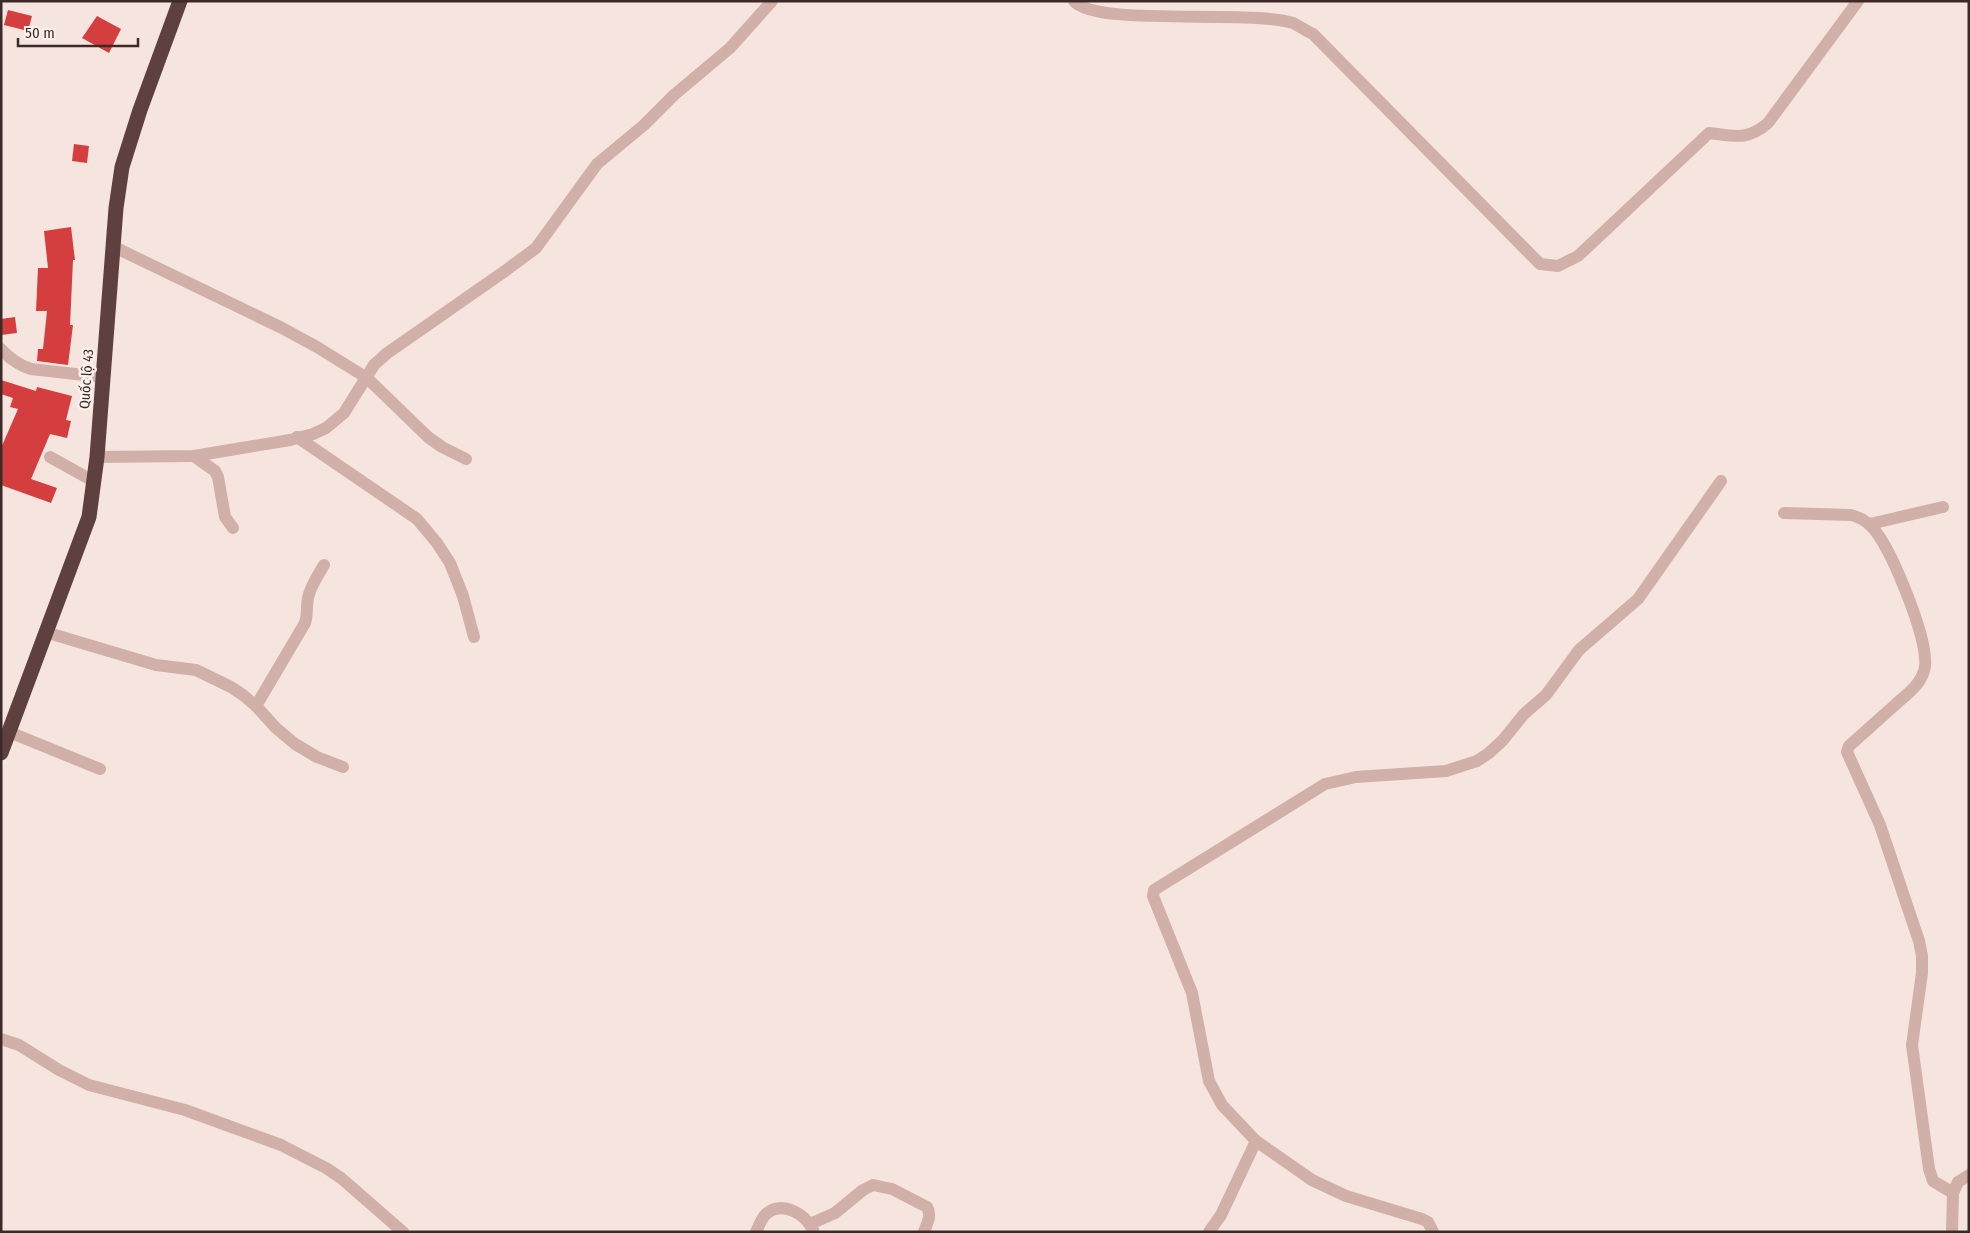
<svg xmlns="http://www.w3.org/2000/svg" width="1970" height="1233" viewBox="0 0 1970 1233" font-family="'Fira Sans Condensed',sans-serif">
	<rect width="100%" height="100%" fill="#f6e5de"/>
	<!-- building -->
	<g fill="#d43e3f">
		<polygon points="8,10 32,16 28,31 4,25"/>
		<polygon points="97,16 121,29 109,53 82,38"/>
		<polygon points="74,144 89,146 87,163 72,161"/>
		<polygon points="71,227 75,260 73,260 70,325 73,325 68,365 37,361 38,349 43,349 47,311 36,311 38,268 48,268 44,231"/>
		<polygon points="15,317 17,333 1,335 1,319"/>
		<polygon points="1,380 36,391 37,387 72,396 66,420 71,421 67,438 50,434 31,479 57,488 51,503 1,485 1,448 18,409 10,407 13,398 1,394"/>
	</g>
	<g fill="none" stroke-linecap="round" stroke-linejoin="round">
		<!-- minor -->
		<g stroke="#d0b0a8" stroke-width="12">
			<path d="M 1074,1 C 1096,27 1249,9 1293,23 C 1299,26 1306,31 1313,34 L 1540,264 L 1558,266 L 1578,256 L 1709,133 C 1735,136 1747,141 1768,123 L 1858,1"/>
			<polyline points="112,246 282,328 317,347 367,378 428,437 442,447 466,459"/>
			<path d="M 1,349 C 10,359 18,365 31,369 L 102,377"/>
			<polyline points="297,437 417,519 437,543 450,563 463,596 474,637"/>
			<polyline points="194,456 215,471 218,477 225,517 233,528"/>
			<polyline points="50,457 95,482"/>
			<polyline points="97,457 194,456 290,440 313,434 326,428 344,413 374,365 386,354 505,271 536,248 597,164 644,125 674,95 730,48 772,1"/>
			<path d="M 1784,513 L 1851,515 C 1859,517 1865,520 1871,526 C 1891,546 1924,631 1925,659 C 1926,665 1924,673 1921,678 C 1916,689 1903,697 1895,705 C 1879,719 1864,733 1849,746 L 1847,752 L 1880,825 L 1919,941 L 1922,956 L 1922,973 L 1912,1045 L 1929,1169 L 1933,1181 L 1953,1193 L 1952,1232"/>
			<polyline points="1870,524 1943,507"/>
			<polyline points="45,632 156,665 196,670 231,687 243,695 256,706 276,728 295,744 317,757 343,767"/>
			<path d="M 256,706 L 305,623 C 308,614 306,607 308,598 C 310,587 318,575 324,565"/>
			<polyline points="9,732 100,769"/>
			<polyline points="1,1039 19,1045 59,1070 89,1085 185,1110 281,1145 326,1168 341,1178 403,1232"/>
			<polyline points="1953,1193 1958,1182 1969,1175"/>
			<path d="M 810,1224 L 835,1213 L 863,1190 L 873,1185 L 892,1189 L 927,1207 C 932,1216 927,1223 924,1232"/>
			<path d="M 756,1232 C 759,1226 761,1219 766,1214 C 783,1200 805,1214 813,1230"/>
			<polyline points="1209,1232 1221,1215 1256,1141"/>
			<polyline points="1433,1232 1428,1222 1422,1219 1346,1196 1312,1180 1256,1141 1222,1105 1209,1081 1192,993 1153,896 1154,890 1325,784 1356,777 1446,771 1477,761 1489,753 1503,740 1524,714 1546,695 1579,650 1638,599 1721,481"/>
		</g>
		<!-- highway -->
		<polyline stroke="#5e413f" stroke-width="15" points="1,753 89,517 97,457 116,208 122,167 140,110 180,1"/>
	</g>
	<g text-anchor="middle" stroke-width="5" stroke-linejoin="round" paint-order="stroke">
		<!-- street labels -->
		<g font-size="14" fill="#3c2a29" stroke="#fcf1ec">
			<text transform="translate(86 379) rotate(-86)" y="5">Quốc lộ 43</text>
		</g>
	</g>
	<!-- border -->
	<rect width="1970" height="1233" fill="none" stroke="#3c2a29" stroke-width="5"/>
	<!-- scale -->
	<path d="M18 38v8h120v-8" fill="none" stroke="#3c2a29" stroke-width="2.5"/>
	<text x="25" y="38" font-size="15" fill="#3c2a29" stroke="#fcf1ec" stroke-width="4" paint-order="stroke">50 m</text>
</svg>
